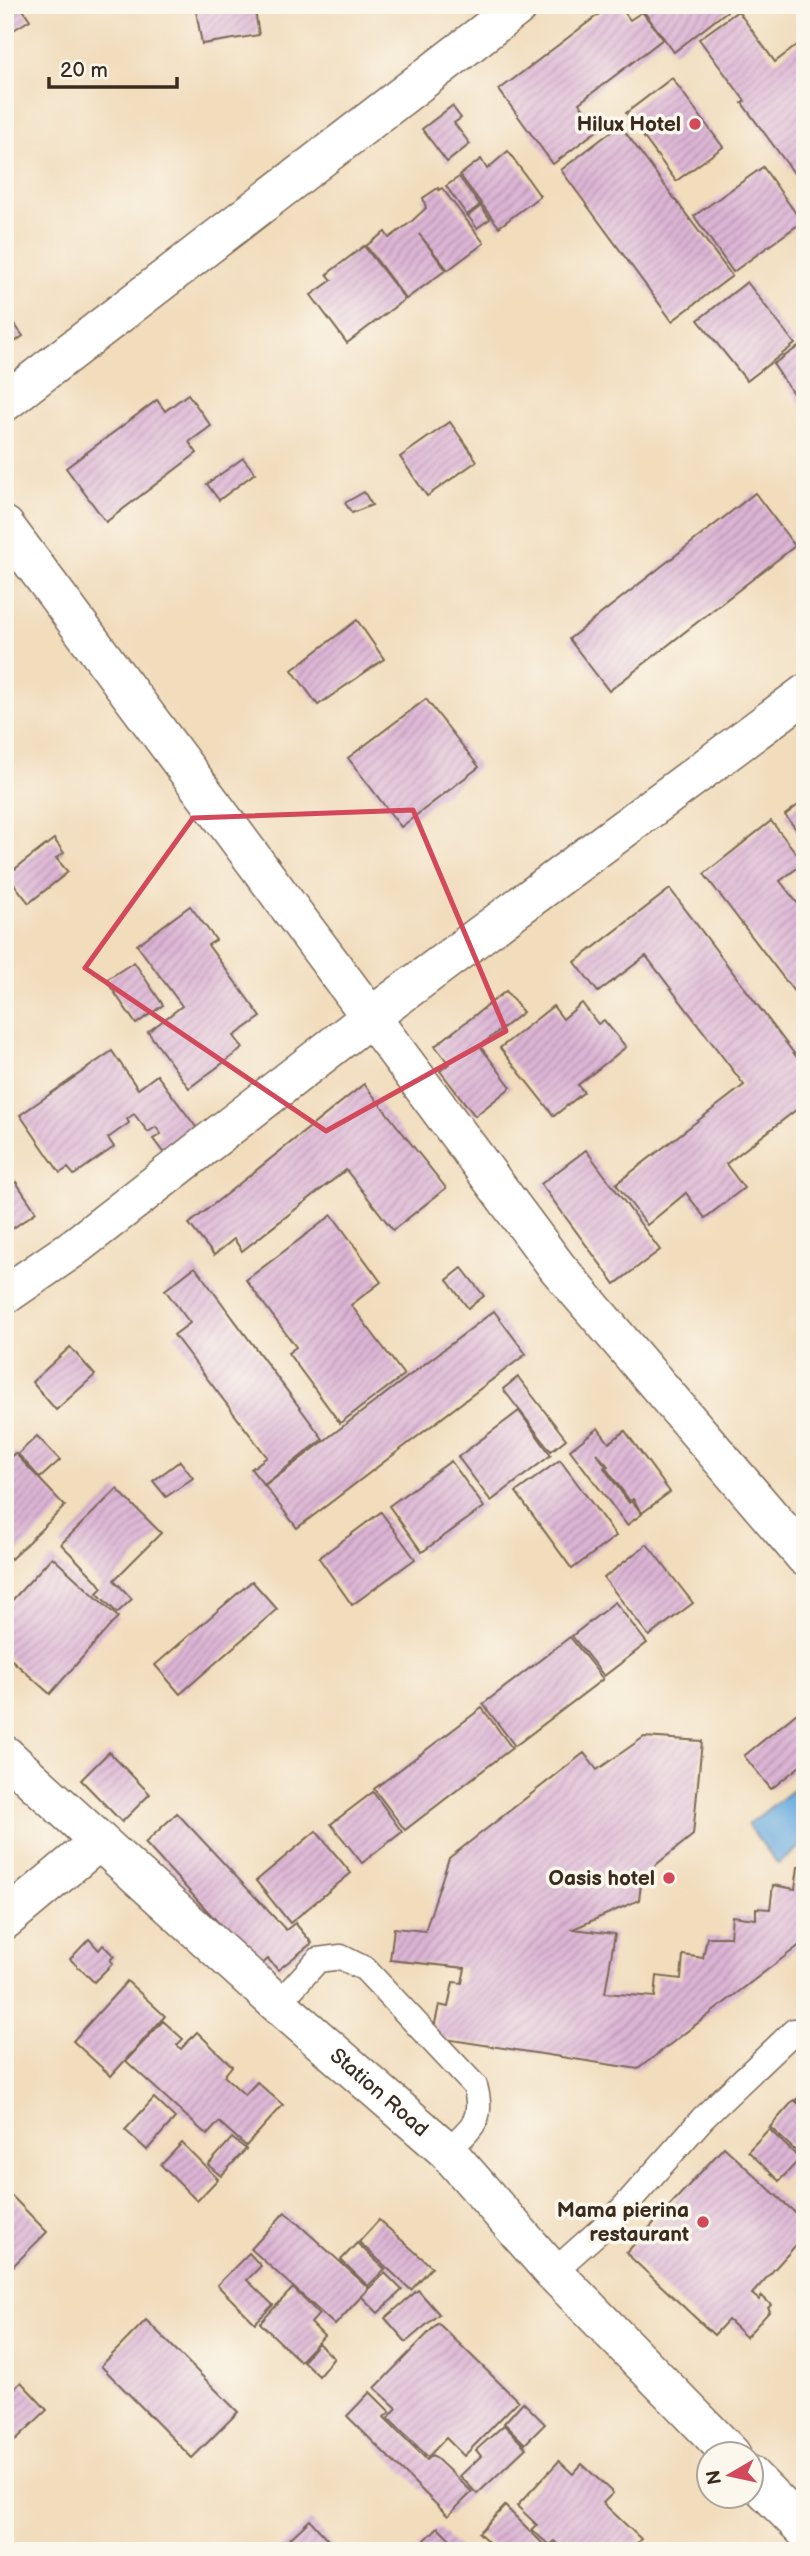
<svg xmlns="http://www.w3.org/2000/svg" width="810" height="2556" viewBox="0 0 810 2556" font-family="'Balsamiq Sans',sans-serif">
	<defs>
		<pattern id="building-hatch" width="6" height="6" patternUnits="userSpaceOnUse" patternTransform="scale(1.75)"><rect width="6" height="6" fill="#ddb5d6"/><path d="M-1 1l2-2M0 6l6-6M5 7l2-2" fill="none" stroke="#b493ad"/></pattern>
	</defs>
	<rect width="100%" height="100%" fill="#fbf7ec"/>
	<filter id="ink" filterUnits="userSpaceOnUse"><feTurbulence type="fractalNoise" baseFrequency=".0143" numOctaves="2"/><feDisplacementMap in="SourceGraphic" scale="14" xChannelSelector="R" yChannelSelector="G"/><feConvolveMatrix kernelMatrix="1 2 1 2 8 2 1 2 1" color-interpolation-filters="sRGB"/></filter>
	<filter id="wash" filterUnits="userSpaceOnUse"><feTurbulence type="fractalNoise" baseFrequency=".00686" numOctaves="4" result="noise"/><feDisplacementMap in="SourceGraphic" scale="28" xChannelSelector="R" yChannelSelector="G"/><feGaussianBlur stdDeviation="1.57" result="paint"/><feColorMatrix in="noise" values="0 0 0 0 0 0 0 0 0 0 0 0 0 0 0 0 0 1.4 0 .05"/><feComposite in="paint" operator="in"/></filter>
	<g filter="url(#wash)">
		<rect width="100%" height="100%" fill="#f1dcbc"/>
		<!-- water -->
		<polygon fill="#6bacdf" stroke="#536b7e" stroke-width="2" points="805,1780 805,1843 778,1864 748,1825"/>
		<g id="blocks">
			<!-- building -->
			<g fill="url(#building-hatch)">
				<polygon points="5,5 20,5 30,20 5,35"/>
				<polygon points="195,5 254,5 259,35 202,44"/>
				<polygon points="611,5 619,5 630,20 642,12 663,39 579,103 599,129 553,164 499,90"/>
				<polygon points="639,5 735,5 674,52"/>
				<polygon points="738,11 775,62 805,39 805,188 742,103 745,101 699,39"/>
				<polygon points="672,78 723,147 676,181 626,113"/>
				<polygon points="452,106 461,118 454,123 470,144 447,162 422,129"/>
				<polygon points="620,125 732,276 672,321 561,170"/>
				<polygon points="508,151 540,196 499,227 460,175 481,159 487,169"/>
				<polygon points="763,167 802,222 733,272 694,216"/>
				<polygon points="459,177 480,205 467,215 446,186"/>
				<polygon points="438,188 439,190 442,188 484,243 448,270 419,234 446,270 406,299 366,246 385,232 389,238 411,222 426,208 423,198"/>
				<polygon points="481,206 490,219 477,228 468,216"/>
				<polygon points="364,246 405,299 347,343 311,295 332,280 327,274"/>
				<polygon points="747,282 795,344 747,381 698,320"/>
				<polygon points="13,322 23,336 5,349 5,329"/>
				<polygon points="801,345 805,351 805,411 773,364"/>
				<polygon points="188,394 211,426 189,442 197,453 106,522 66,468 157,400 165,411"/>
				<polygon points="450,422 477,461 427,496 400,457"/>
				<polygon points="243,458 255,473 219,500 207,484"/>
				<polygon points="364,492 372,505 352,513 345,503"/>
				<polygon points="755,493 795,546 609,691 569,639"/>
				<polygon points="357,620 384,659 318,705 292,670"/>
				<polygon points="426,699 479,767 401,827 348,758"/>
				<polygon points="805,800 805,841 785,815"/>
				<polygon points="771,821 804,863 780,881 805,913 805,1006 704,874"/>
				<polygon points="54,839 64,853 56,858 68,872 29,903 7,875"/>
				<polygon points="670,889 805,1068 805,1103 726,1164 744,1188 705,1218 686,1193 647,1225 616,1184 744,1085 646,956 598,992 575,962"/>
				<polygon points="190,906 216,940 208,945 261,1017 234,1036 243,1048 189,1088 148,1032 182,1006 137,945"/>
				<polygon points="134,962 163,1005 136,1024 106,980"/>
				<polygon points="506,991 523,1012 480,1046 511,1087 475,1116 440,1071 449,1064 435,1046"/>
				<polygon points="582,1003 598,1024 604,1020 626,1047 578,1085 584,1092 554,1116 500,1048 553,1006 563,1019"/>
				<polygon points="112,1051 138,1089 157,1075 199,1131 166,1156 153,1139 161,1134 156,1127 148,1132 134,1114 127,1119 129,1123 108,1138 114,1147 74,1175 68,1168 60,1173 20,1115"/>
				<polygon points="364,1084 446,1188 393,1230 346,1170 242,1251 234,1239 214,1255 189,1224"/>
				<polygon points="586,1150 660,1250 615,1284 541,1184"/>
				<polygon points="5,1178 10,1186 16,1182 36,1212 5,1234"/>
				<polygon points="332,1215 381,1282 351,1305 404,1375 340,1423 288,1353 296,1347 246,1280"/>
				<polygon points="195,1267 323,1439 264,1485 251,1469 267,1457 174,1335 190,1323 165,1290"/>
				<polygon points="462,1268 484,1296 468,1308 447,1280"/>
				<polygon points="494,1311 526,1354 297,1528 265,1486"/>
				<polygon points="70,1347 95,1375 56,1410 32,1382"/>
				<polygon points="518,1377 566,1439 551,1451 503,1389"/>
				<polygon points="519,1411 551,1455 491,1501 458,1457"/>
				<polygon points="598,1428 609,1443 625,1431 670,1492 642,1513 633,1499 630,1501 605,1467 608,1466 596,1453 606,1466 604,1468 629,1503 632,1501 642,1514 627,1525 570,1450"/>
				<polygon points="37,1436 60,1460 40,1478 18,1454"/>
				<polygon points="15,1453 65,1506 11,1559 5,1552 5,1462"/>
				<polygon points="560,1460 616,1536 572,1569 516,1492"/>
				<polygon points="180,1461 193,1478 166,1497 153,1481"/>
				<polygon points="451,1461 484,1507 422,1552 389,1506"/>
				<polygon points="117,1489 161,1533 114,1580 132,1599 117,1613 97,1593 102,1588 95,1579 61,1544"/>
				<polygon points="381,1512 415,1559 352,1605 319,1558"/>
				<polygon points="647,1544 693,1603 649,1636 604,1578"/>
				<polygon points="52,1557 118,1617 50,1694 5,1654 5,1608"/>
				<polygon points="252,1581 277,1609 180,1694 155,1665"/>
				<polygon points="615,1602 647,1643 604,1676 572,1636"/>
				<polygon points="570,1637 603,1679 515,1746 483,1704"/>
				<polygon points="482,1708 512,1748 405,1830 374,1789"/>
				<polygon points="802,1709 805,1762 771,1789 744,1756"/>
				<polygon points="644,1737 702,1741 693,1835 642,1876 639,1900 573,1929 615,1934 605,1993 655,1997 657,1976 681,1979 683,1955 703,1958 707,1937 730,1937 732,1916 756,1919 756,1908 770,1909 773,1885 795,1889 798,1867 805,1867 805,1941 638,2069 432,2037 439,2005 448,2007 453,1982 462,1983 465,1968 390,1960 394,1928 425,1931 449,1858 584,1753 597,1770"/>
				<polygon points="109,1752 150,1794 122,1822 81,1780"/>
				<polygon points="373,1792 402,1832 362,1863 331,1824"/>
				<polygon points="177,1813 286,1930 295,1923 312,1943 278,1970 268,1959 259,1967 145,1843"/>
				<polygon points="316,1831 351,1873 290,1923 256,1881"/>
				<polygon points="89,1939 99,1950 103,1945 114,1956 110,1960 113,1963 94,1982 70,1959"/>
				<polygon points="127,1981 165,2016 111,2076 73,2041"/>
				<polygon points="163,2021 183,2039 177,2045 181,2049 197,2032 232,2066 224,2076 245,2095 257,2082 283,2105 246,2146 219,2122 207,2135 126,2061"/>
				<polygon points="805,2089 805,2108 796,2100"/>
				<polygon points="154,2098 175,2118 147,2150 125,2130"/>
				<polygon points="794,2100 805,2109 805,2152 801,2156 770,2127"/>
				<polygon points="769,2129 800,2159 779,2181 748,2151"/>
				<polygon points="232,2138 246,2149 221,2176 208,2165"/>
				<polygon points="182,2143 218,2179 197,2201 161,2165"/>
				<polygon points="724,2147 805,2222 805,2235 752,2294 759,2300 762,2296 771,2305 768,2308 770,2311 746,2337 728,2320 714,2335 626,2253"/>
				<polygon points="5,2189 47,2232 5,2274"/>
				<polygon points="285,2212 369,2288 335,2325 251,2249"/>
				<polygon points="379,2220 432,2267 411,2290 359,2242"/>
				<polygon points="357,2243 385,2269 368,2286 341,2260"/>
				<polygon points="249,2253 261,2266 247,2280 273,2305 255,2323 217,2285"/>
				<polygon points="385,2273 402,2290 378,2313 361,2296"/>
				<polygon points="293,2288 319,2314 311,2323 324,2336 300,2361 260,2323"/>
				<polygon points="418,2290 439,2314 406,2342 385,2318"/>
				<polygon points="146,2320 238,2412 192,2458 101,2366"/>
				<polygon points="438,2323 518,2401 464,2456 446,2438 428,2457 388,2418 397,2408 375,2388"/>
				<polygon points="318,2343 334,2358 319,2376 303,2361"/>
				<polygon points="21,2382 47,2410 5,2450 5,2398"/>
				<polygon points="370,2392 390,2412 384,2417 427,2460 433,2455 472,2492 448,2516 347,2416"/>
				<polygon points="523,2402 545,2424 525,2444 504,2423"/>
				<polygon points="504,2425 526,2448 477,2494 460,2476 481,2456 476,2450"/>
				<polygon points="559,2461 573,2474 582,2464 613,2493 603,2503 641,2539 630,2551 565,2551 554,2541 549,2545 532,2530 537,2525 517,2506"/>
				<polygon points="505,2506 550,2551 498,2551 479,2533"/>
				<polygon points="310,2520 338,2551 277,2551"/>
				<polygon points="438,2527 462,2551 416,2549"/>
			</g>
		</g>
	</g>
	<g filter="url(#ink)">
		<use href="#blocks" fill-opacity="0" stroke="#7b6855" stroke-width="2"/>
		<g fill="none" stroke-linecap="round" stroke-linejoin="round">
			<!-- lane casing -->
			<g stroke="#7b6855" stroke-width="27">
				<g id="lane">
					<path d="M 278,2004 L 318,1960 L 341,1957 L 365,1969 L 475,2086 C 485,2121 471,2128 447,2151"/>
					<polyline points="553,2272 616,2216 703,2118 794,2031"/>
				</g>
			</g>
			<!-- street casing -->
			<g stroke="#7b6855" stroke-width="41">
				<g id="street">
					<polyline points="5,402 520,5"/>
					<polyline points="5,526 557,1267 805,1557"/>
					<polyline points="5,1295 72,1249 369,1018 805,694"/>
					<path id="s1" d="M 5,1755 L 278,2004 L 447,2151 L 553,2272 L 731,2454"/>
					<polyline points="5,1920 98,1842"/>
					<polyline points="750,2475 805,2530"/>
				</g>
			</g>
			<!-- lane -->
			<use href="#lane" stroke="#fff" stroke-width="24"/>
			<!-- street -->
			<use href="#street" stroke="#fff" stroke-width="38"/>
		</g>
	</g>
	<!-- marked area -->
	<path fill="none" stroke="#d1495b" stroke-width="5" stroke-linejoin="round" d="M 413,810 L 506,1031 L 326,1131 L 85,968 L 193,818 Z"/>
	<!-- markers -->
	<g fill="#d1495b" stroke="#fbf7ec" stroke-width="2.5">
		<circle cx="695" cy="124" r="7"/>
		<circle cx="669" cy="1878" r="7"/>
		<circle cx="703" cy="2222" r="7"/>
	</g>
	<g text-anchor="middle" stroke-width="7" stroke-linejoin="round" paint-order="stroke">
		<!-- poi labels -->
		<g font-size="21" font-weight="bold" fill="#3b2a1e" stroke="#fbf7ec" text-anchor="end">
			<text x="681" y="131">Hilux Hotel</text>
			<text x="655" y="1885">Oasis hotel</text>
			<text x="689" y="2217">Mama pierina<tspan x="689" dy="24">restaurant</tspan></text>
		</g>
		<!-- street labels -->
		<g font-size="21" fill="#3b2a1e" stroke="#fbf7ec">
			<text dy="7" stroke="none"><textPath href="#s1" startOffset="504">Station Road</textPath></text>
		</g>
	</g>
	<!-- margin -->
	<rect width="810" height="2556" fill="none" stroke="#fbf7ec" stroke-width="28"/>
	<!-- north arrow -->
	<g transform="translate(730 2475) rotate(261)"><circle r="33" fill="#fbf7ec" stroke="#aea59a" stroke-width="2"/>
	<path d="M0-5L12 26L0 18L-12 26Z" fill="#d1495b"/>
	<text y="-10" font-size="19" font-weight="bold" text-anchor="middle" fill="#3b2a1e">N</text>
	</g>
	<!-- scale -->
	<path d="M49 77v10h128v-10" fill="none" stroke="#3b2a1e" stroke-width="3.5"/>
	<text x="60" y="77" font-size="21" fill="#3b2a1e" stroke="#fbf7ec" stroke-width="5" paint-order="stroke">20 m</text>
</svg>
